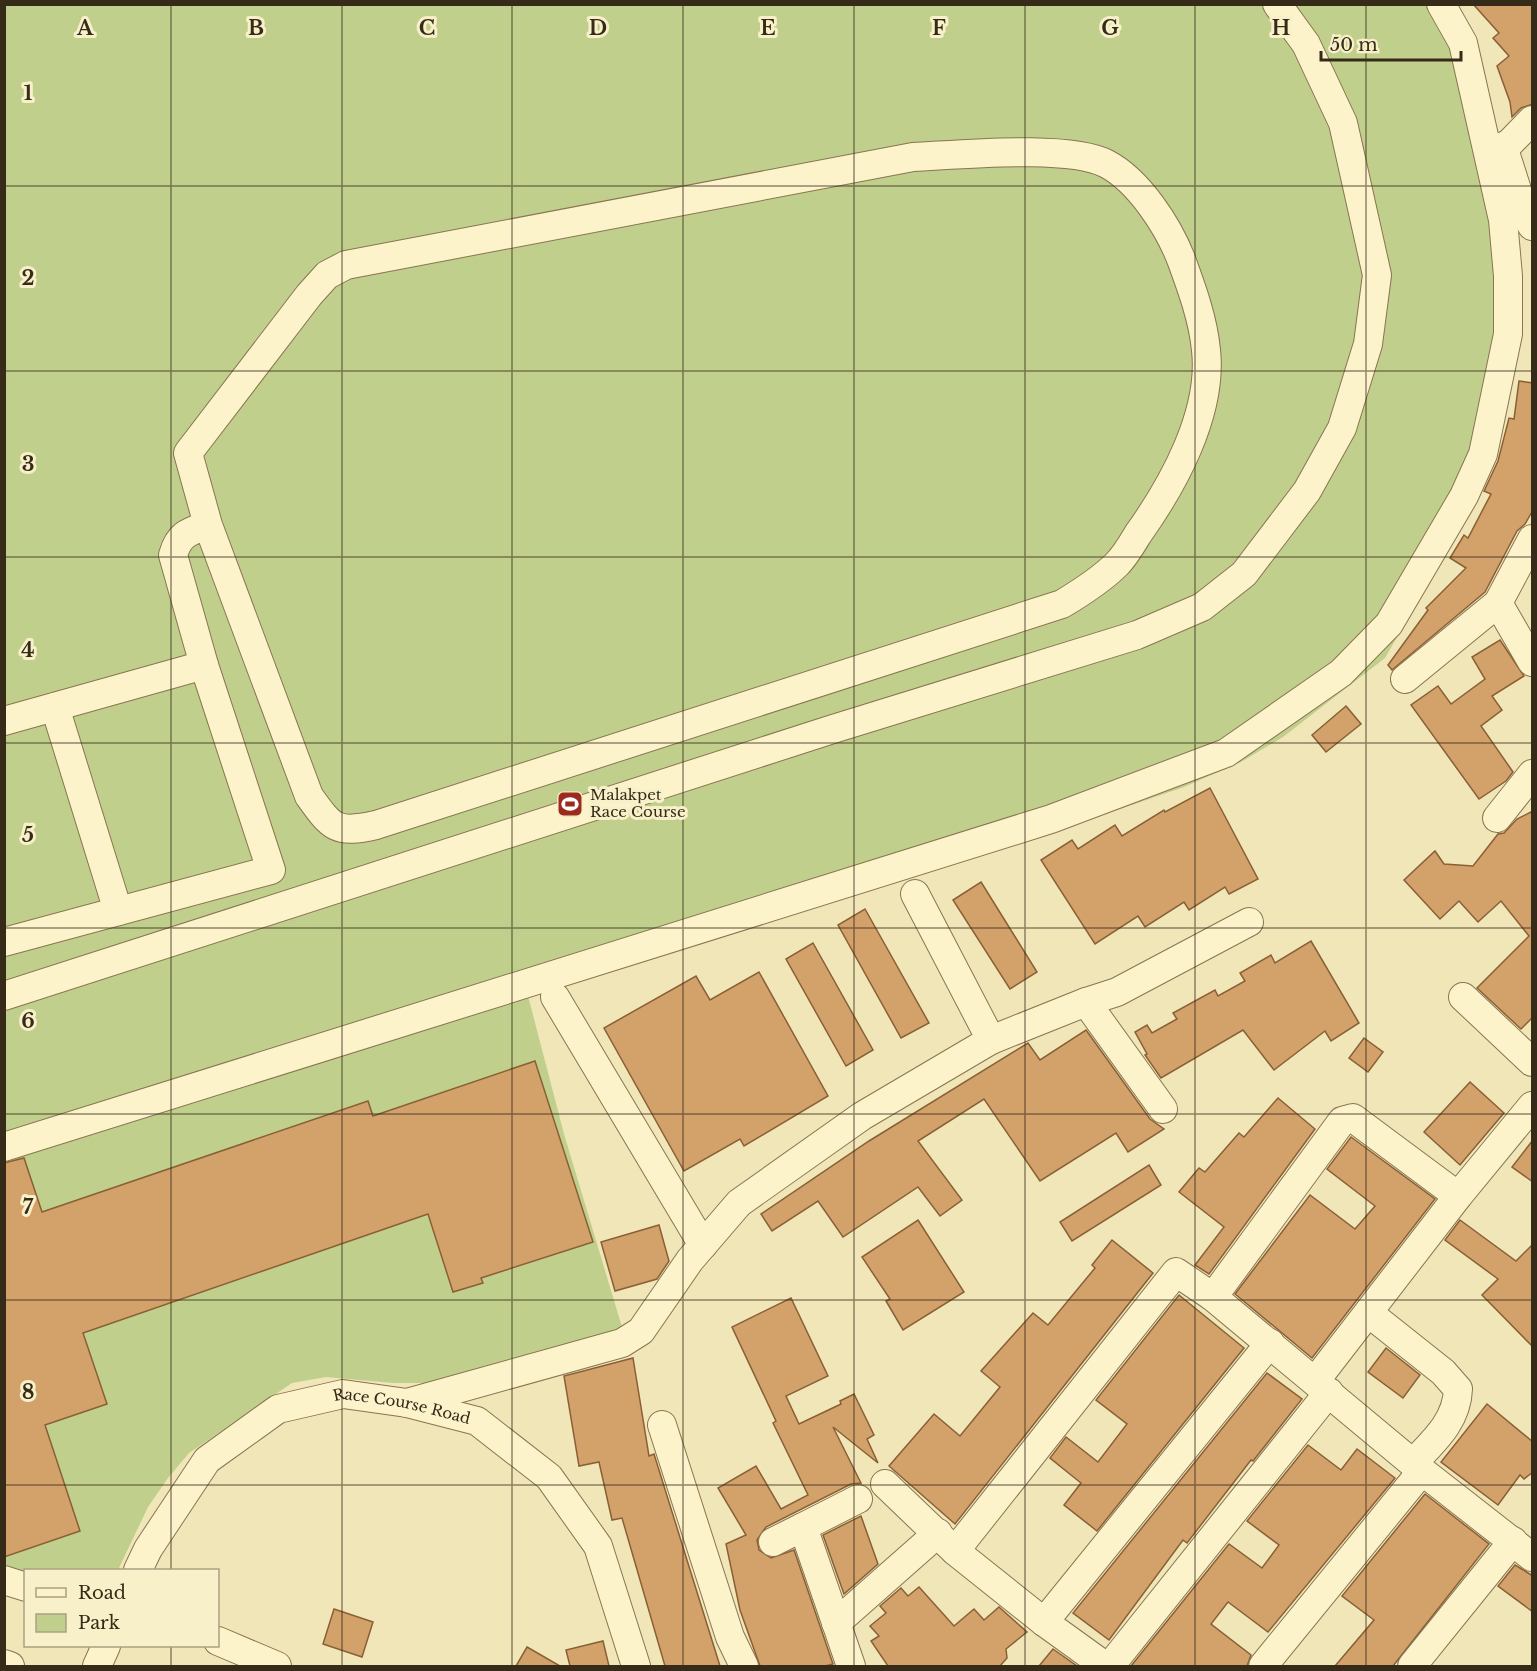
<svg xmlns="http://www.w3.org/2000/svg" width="1537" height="1671" viewBox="0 0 1537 1671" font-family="'Libre Baskerville',serif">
	<rect width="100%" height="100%" fill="#f1e6b8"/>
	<!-- green -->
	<polygon fill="#c0cf8c" points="5,5 1442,5 1512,239 1472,507 1385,658 1283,737 1241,762 1184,787 1088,820 527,992 564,1134 622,1327 568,1352 461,1377 425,1383 393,1383 326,1377 292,1383 189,1453 168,1478 148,1507 118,1570 26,1570 25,1588 5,1578"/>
	<!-- building -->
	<g fill="#d3a16a" stroke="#896036" stroke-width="1.5">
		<polygon points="1473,4 1533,4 1533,104 1521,108 1512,117 1510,102 1497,66 1509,56 1493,38 1499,33"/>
		<polygon points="1519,381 1533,383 1533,510 1525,524 1517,531 1485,592 1392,670 1388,665 1428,610 1426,608 1466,568 1450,558 1464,535 1468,538 1491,494 1484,491 1498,461 1509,418 1514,419"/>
		<polygon points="1500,640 1524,676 1492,696 1502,710 1481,726 1513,772 1506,781 1479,799 1411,705 1438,686 1451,704 1485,679 1472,657"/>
		<polygon points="1346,706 1361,724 1326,752 1312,735"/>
		<polygon points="1210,788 1258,879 1229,894 1225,887 1189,910 1184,902 1145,927 1138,916 1095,944 1041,860 1072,840 1078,849 1115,825 1122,836 1164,810 1165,812"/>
		<polygon points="1533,811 1533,1017 1521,1029 1477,988 1529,936 1501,901 1478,922 1459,901 1440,919 1404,880 1435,851 1444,864 1473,866 1498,834 1504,833 1517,819"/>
		<polygon points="981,882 1037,972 1010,989 953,900"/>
		<polygon points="865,909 929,1023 901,1038 838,925"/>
		<polygon points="1311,941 1359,1023 1331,1041 1325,1031 1274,1070 1243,1030 1161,1078 1145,1055 1147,1054 1135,1032 1147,1025 1152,1033 1177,1019 1173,1013 1215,990 1218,996 1245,981 1240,973 1271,955 1275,963"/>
		<polygon points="813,943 873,1050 846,1066 786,959"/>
		<polygon points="759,972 828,1096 744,1146 740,1139 684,1171 604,1028 696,976 710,1000"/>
		<polygon points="1086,1030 1150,1119 1164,1129 1128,1152 1116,1133 1040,1181 984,1099 918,1141 962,1200 940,1216 918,1187 843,1237 818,1201 772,1231 761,1214 869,1141 1028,1043 1040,1060"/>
		<polygon points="1364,1038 1383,1052 1368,1072 1349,1058"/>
		<polygon points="535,1061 593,1242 481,1278 483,1283 453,1292 428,1214 83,1333 107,1404 45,1425 80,1531 4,1557 4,1163 24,1158 42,1212 368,1101 373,1116"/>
		<polygon points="1470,1082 1504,1113 1460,1165 1424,1132"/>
		<polygon points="1278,1098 1315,1129 1209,1274 1195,1265 1224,1227 1179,1192 1199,1168 1205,1172 1239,1133 1244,1137"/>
		<polygon points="1351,1137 1435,1199 1312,1358 1235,1294 1310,1195 1355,1229 1375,1206 1327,1169"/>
		<polygon points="1533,1140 1533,1182 1512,1167"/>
		<polygon points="1149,1165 1161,1185 1072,1241 1060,1222"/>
		<polygon points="918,1220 964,1292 903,1330 886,1301 890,1299 862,1257"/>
		<polygon points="1460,1220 1516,1261 1533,1244 1533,1347 1482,1295 1498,1279 1445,1240"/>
		<polygon points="659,1225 669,1261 657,1279 615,1291 601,1242"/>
		<polygon points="1112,1240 1153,1273 955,1524 889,1466 934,1414 960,1436 1000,1387 981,1371 1033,1313 1048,1325 1095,1268 1092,1265"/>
		<polygon points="1179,1295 1244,1348 1097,1531 1064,1505 1081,1483 1050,1458 1066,1437 1098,1462 1127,1424 1096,1400"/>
		<polygon points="791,1298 828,1376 786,1396 799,1424 841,1404 840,1401 854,1394 874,1435 867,1439 878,1463 833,1427 861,1483 851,1484 766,1527 757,1540 759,1550 771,1558 794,1550 833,1664 825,1666 760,1666 740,1610 726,1544 746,1535 718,1488 756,1466 781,1509 808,1495 773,1423 776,1421 732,1327"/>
		<polygon points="1386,1348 1420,1375 1403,1398 1368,1372"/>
		<polygon points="633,1358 649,1456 654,1454 720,1666 665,1666 622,1518 612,1520 599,1462 579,1466 564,1376"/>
		<polygon points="1267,1373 1302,1399 1253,1461 1251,1460 1187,1543 1183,1540 1109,1640 1073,1613"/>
		<polygon points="1487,1404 1533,1442 1533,1472 1524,1479 1520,1475 1498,1505 1441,1462"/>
		<polygon points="1308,1445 1341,1470 1357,1449 1395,1478 1268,1632 1228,1602 1211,1624 1251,1655 1247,1666 1131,1666 1229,1544 1262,1568 1279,1545 1247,1521"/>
		<polygon points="1425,1494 1489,1544 1393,1666 1335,1666 1374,1620 1342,1596"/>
		<polygon points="861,1516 878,1564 844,1594 823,1535"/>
		<polygon points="1515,1565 1533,1576 1533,1612 1498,1586"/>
		<polygon points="919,1587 954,1626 974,1609 984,1620 999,1607 1027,1632 1006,1649 1007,1658 1000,1666 888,1666 871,1641 879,1636 870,1626 886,1613 880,1606 901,1588 908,1596"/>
		<polygon points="334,1609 373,1622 362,1657 323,1644"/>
		<polygon points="603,1641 609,1666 570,1666 566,1650"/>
		<polygon points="527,1647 560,1666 516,1666"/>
		<polygon points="1053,1649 1077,1666 1039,1666"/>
	</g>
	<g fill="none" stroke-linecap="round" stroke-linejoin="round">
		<!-- minor casing -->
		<g stroke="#887552" stroke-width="30">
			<g id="minor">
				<polyline points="1503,146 1524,212 1532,226"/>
				<polyline points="1504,149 1532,120"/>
				<polyline points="1498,603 1532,662"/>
				<path d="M 204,665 L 173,555 C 179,534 188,532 208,525 L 309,796 C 332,828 336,834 376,825 L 1062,604 C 1082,592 1101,580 1117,564 C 1125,556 1132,544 1138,534 C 1173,485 1213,413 1206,350 C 1203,319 1192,289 1181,259 C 1168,226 1139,181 1107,164 C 1070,144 958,155 913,157 L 346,265 L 327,275 L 309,295 L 188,453 L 208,525"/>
				<polyline points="1405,679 1498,603 1532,539"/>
				<polyline points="55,707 118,911"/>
				<polyline points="4,721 204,665 271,870 4,942"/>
				<polyline points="1497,818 1532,774"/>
				<polyline points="4,996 833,729 1137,635 1202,607 1244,574 1307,491 1342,428 1368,344 1377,275 1343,123 1306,44 1277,4"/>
				<polyline points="555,997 703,1245"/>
				<polyline points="1463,997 1532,1062"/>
				<polyline points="1086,1002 1117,992 1249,922"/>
				<polyline points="991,1040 1086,1002 1163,1109"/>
				<polyline points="4,1147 1051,819 1226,753 1341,673 1389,624 1464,496 1483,454 1508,334 1508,276 1503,220 1463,43 1441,4"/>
				<polyline points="1213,1297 1342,1121 1353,1118 1458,1196"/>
				<path d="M 1370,1314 L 1443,1372 L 1458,1389 C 1457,1421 1434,1441 1413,1463"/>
				<polyline points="1316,1380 1458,1196 1532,1106"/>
				<polyline points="407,1403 622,1343 641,1331 690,1260 739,1203 862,1116 991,1040 915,894"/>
				<polyline points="662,1425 730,1637 744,1666"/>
				<polyline points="885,1484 955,1551 1044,1622 1105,1666"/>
				<polyline points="773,1542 803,1527"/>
				<polyline points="955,1551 1176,1272 1213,1297 1422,1471 1532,1557"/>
				<path id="s1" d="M 138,1570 L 148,1549 L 207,1460 L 278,1409 L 343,1394 L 407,1403 L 477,1421 L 549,1477 L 598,1546 L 636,1666"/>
				<polyline points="4,1580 26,1587"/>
				<polyline points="1044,1622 1270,1343"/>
				<polyline points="836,1623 938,1533"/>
				<polyline points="218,1641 277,1666"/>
				<polyline points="4,1664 10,1666"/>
				<polyline points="97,1666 106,1646"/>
				<polyline points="851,1666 803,1527 858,1499"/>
				<polyline points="1110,1666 1329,1392"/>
				<polyline points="1263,1666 1422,1471"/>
				<polyline points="1412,1666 1513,1541"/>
			</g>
		</g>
		<!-- minor -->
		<use href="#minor" stroke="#fcf3cb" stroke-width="28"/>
	</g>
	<!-- grid -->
	<path fill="none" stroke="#362a19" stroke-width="1.5" stroke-opacity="0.55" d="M 171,4 L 171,1570M 342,4 L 342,1666M 512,4 L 512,1666M 683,4 L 683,1666M 854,4 L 854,1666M 1025,4 L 1025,1666M 1195,4 L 1195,1666M 1366,4 L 1366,1666M 4,186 L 1532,186M 4,371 L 1532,371M 4,557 L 1532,557M 4,743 L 1532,743M 4,928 L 1532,928M 4,1114 L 1532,1114M 4,1300 L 1532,1300M 4,1485 L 1532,1485M 171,1646 L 171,1666"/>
	<!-- icons -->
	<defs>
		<g id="stadium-square" transform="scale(1.35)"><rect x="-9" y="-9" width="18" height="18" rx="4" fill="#9c2a1d" stroke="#f8f0c8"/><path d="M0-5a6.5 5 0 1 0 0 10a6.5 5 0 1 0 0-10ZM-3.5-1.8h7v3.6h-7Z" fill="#fff"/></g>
	</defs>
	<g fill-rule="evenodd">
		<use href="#stadium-square" x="570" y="804"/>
	</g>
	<g text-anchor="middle" stroke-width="6" stroke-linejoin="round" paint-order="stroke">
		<!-- poi labels -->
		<g font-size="15" fill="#362a19" stroke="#f8f0c8" text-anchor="start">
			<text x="590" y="800">Malakpet<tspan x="590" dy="17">Race Course</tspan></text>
		</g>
		<!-- street labels -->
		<g font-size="15" fill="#362a19" stroke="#f8f0c8">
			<text dy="5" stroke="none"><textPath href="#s1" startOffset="344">Race Course Road</textPath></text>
		</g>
	</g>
	<g font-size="20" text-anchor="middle" font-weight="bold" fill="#362a19" stroke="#f8f0c8" stroke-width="6" stroke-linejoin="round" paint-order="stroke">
		<text x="85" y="35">A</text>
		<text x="256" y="35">B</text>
		<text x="427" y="35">C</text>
		<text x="598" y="35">D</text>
		<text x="768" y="35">E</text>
		<text x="939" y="35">F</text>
		<text x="1110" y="35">G</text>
		<text x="1281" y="35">H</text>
		<text x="28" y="100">1</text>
		<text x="28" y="285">2</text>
		<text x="28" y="471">3</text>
		<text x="28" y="657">4</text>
		<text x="28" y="842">5</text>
		<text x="28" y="1028">6</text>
		<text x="28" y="1214">7</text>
		<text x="28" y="1399">8</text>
	</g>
	<!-- border -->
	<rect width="1537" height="1671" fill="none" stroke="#362a19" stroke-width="12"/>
	<!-- legend -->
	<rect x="24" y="1569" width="195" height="78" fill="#f8f0c8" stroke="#aaa182" stroke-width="1.5"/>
	<rect x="36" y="1588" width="30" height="9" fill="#fcf3cb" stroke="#aaa182" stroke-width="1.5"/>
	<text x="78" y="1599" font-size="18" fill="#362a19">Road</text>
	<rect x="36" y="1614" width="30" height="18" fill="#c0cf8c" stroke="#aaa182" stroke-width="1.5"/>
	<text x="78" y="1629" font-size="18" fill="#362a19">Park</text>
	<!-- scale -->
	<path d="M1321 51v9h140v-9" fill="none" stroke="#362a19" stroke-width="3"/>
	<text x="1330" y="51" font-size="18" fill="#362a19" stroke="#f8f0c8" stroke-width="4.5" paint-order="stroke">50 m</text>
</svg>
